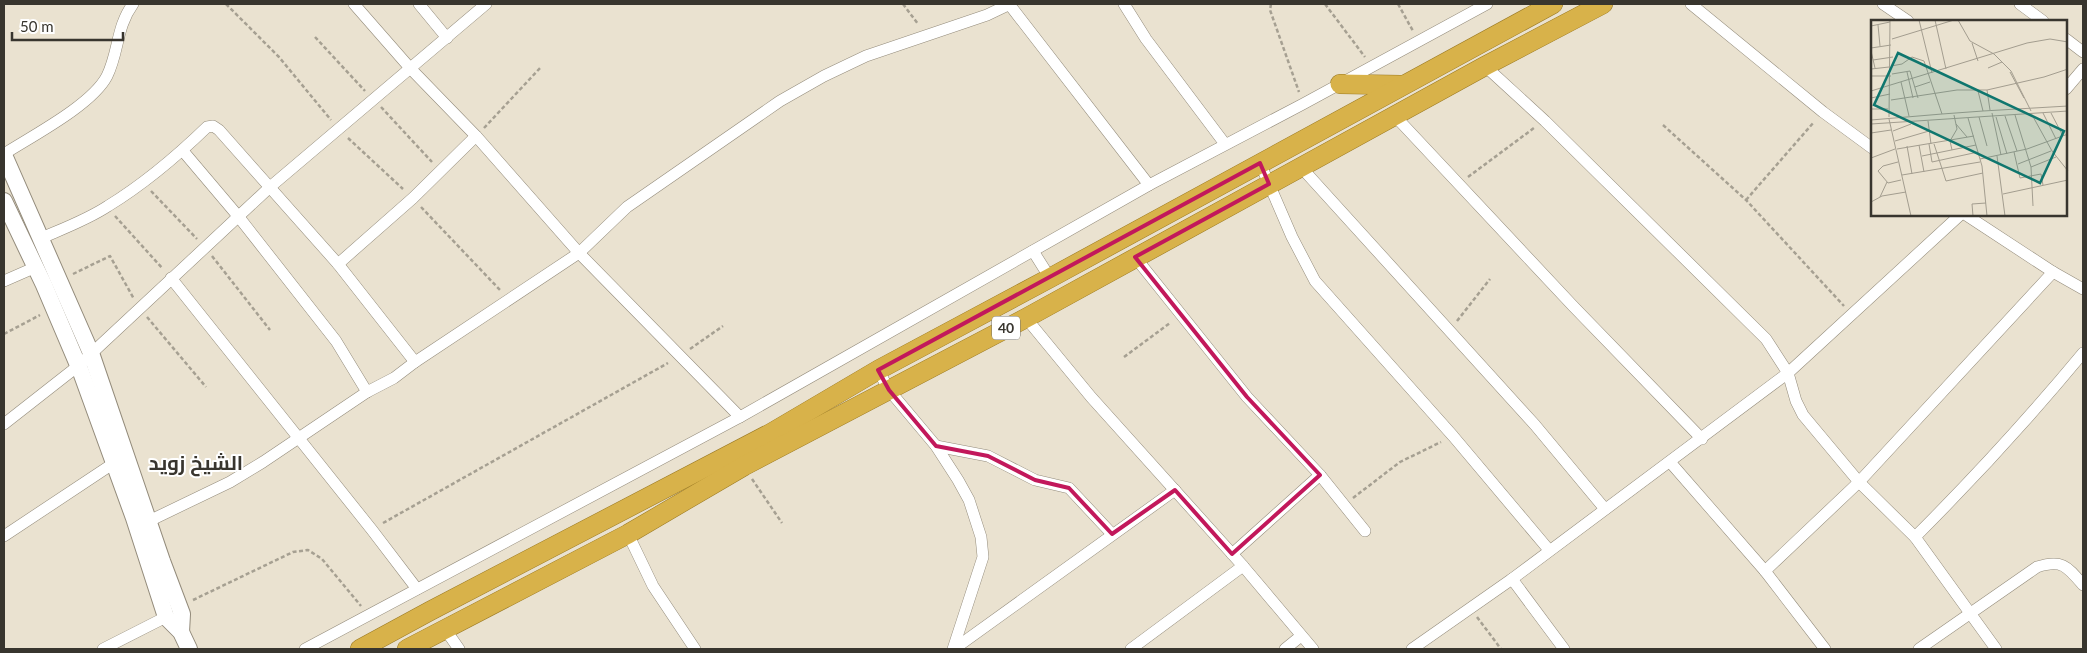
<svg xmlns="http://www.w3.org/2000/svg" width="2087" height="653" viewBox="0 0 2087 653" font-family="Lato,Cairo,sans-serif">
	<rect width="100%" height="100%" fill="#eae2d0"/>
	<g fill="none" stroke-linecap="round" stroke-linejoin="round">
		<!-- minor casing -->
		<g stroke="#938b7b" stroke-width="12">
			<g id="minor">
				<polyline points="419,4 447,38"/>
				<polyline points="1009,4 1149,185 1303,104 1487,4"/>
				<polyline points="1124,4 1146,39 1225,144"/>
				<polyline points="1691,4 1823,112 1872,148"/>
				<polyline points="1883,4 1908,21"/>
				<polyline points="2020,4 2043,21"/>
				<polyline points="2066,39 2083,52"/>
				<polyline points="1485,66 1545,121 1766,339 1788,373 1796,401 1803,415 1859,482 1915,537 1996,649"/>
				<polyline points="2066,89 2083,69"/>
				<polyline points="1395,116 1573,306 1702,439"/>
				<polyline points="183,151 238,216 336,341 367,392"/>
				<path d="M 4,154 C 32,136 92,105 107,76 C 119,52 116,27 133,4"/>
				<polyline points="1260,163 1292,237 1315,281 1453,436 1549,550"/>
				<polyline points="1300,166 1535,425 1605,509"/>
				<polyline points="1966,215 2053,272 2083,289"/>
				<path d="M 39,239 C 62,229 87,220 108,206 C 144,184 177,156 207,127 L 213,126 L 219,130 L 338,264 L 415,362"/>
				<polyline points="1033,251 1050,278"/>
				<polyline points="1135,257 1247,397 1320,475 1365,531"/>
				<polyline points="338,264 413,198 476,136"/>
				<polyline points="171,278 372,530 417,589"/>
				<polyline points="4,281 36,267"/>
				<polyline points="1026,318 1091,397 1243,566 1313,649"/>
				<polyline points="878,370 889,390 936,446 958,480 969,500 981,537 983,557 953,649"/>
				<polyline points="740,417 1149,185"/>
				<polyline points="4,424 78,366 270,187 486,4"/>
				<polyline points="936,446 988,456 1035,480 1069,488 1112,534"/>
				<polyline points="1670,462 1765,571 1825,649"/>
				<polyline points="149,521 230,482 263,462 367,392 394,378 415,362 579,253 627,207 780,101 824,76 866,56 987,15 1010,4"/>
				<polyline points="628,534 653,586 695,649"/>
				<polyline points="4,536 114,463"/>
				<path d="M 1915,537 C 1974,478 2030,417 2083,353"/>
				<polyline points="1232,554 1320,475"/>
				<polyline points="1765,571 1859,482 2053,272"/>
				<polyline points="1512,579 1564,649"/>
				<polyline points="445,629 459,649"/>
				<polyline points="103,649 166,617"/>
				<polyline points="305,649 740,417 579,253 476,136 410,68 354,4"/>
				<polyline points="954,649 1175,490"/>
				<polyline points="1131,649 1243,566"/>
				<polyline points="1285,649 1301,636"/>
				<polyline points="1412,649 1512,579 1788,373 1960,215"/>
				<path d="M 1919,649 L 2037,567 C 2062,559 2067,566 2083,585"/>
			</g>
		</g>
		<!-- secondary casing -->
		<g stroke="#938b7b" stroke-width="18">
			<g id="secondary">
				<polyline points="4,155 91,353 162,561 182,614 181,632"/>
				<polyline points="4,201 44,285 81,372 134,518 166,617 181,632 189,649"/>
			</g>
		</g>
		<!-- trunk casing -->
		<g stroke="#9a7923" stroke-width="20">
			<g id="trunk">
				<polyline points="1340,84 1401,85"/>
				<polyline points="360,649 430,611 771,433 878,370 1050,278 1553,4"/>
				<polyline points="407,649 628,534 744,466 1026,318 1485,66 1603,4"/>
			</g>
		</g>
		<!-- path -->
		<g stroke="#a6a092" stroke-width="2.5" stroke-dasharray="4 2.5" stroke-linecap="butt">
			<polyline points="226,4 279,57 331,120"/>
			<polyline points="903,4 918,24"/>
			<polyline points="1271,4 1270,10 1299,92"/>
			<polyline points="1325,4 1365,57"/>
			<polyline points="1398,4 1413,31"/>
			<polyline points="315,37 365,91"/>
			<polyline points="381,107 432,162"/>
			<polyline points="1663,125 1746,200 1844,306"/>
			<polyline points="484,128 541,67"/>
			<polyline points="348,138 403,189"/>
			<polyline points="1468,177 1534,128"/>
			<polyline points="151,191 197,239"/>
			<polyline points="1746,200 1814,122"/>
			<polyline points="421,207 500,290"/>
			<polyline points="115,216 163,269"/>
			<polyline points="212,256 270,330"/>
			<polyline points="73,274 110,256 134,299"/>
			<polyline points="147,317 206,387"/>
			<polyline points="1457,321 1490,279"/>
			<polyline points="4,334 40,315"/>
			<polyline points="690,349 723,326"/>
			<polyline points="1124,357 1170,323"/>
			<polyline points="752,479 782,523"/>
			<polyline points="1353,498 1400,462 1441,442"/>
			<polyline points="383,523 668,363"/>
			<polyline points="193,600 293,552 308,550 322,559 361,606"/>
			<polyline points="1477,617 1501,649"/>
		</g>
		<!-- minor -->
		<use href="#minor" stroke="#fff" stroke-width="11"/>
		<!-- secondary -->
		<use href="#secondary" stroke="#fff" stroke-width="16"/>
		<!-- trunk -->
		<use href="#trunk" stroke="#d8b24a" stroke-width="19"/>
	</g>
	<!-- marked area -->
	<path fill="none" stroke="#c2185b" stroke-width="4" stroke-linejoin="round" d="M 1260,163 L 1269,184 L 1135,257 L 1247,397 L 1320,475 L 1232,554 L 1175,490 L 1112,534 L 1069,488 L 1035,480 L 988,456 L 936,446 L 889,390 L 878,370 Z"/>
	<g text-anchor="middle" stroke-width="4" stroke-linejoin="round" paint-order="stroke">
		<!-- shield labels -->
		<rect fill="#fff" stroke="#74726d" stroke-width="1" x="992" y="316.5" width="28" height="23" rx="4"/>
		<g font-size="14" font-weight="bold" fill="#38352e">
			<text x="1006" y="333">40</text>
		</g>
		<!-- district labels -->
		<g font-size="20" font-weight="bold" fill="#38352e" stroke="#fff">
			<text x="196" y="470">الشيخ زويد</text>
		</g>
	</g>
	<!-- overview -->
	<g transform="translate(1871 20)">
		<rect width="196" height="196" fill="#eae2d0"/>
		<path fill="none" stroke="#a39d8f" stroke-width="1" d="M 48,0 L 61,53M 64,0 L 75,49M 87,0 L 99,21 L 123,34 L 140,51 L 160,91M 7,5 L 9,26M 0,6 L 19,2M 21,19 L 83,0M 101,23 L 107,41M 0,28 L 20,25M 0,31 L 4,48M 2,40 L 22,37M 117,48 L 131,42M 0,49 L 18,47M 36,52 L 42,78M 139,52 L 153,78M 21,54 L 39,51 L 47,78M 0,56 L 20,56M 30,62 L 38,96M 44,67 L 59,62M 116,70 L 119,90M 0,71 L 156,23 L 179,19 L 197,22M 107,71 L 112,91 L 197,86M 0,78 L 19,74M 20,80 L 86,70 L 116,70 L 173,57 L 197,49M 0,89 L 17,89M 121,93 L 130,135M 160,93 L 181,131 L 197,151M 172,93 L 185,119M 180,93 L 192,116M 71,94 L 112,91M 144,95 L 160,147 L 162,186M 134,96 L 146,131M 18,97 L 19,0M 108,97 L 116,126M 125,97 L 136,134M 97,98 L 111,146 L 116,196M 18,99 L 40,196M 0,100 L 71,94 L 53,41 L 41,37 L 31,44 L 20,46M 57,101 L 60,124M 0,104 L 197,91M 85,104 L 96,117M 22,111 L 40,104M 0,113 L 20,110M 24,121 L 58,111M 58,124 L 61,142 L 107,132M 63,124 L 75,161 L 112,153M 48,125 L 53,152M 36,126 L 41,154M 26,129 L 103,116M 81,130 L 79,121 L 86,109 L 83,95M 143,132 L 149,158 L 170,154 L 172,165M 51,136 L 105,125M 126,136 L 134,196M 0,138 L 24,129M 109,139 L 156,129 L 197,114M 27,142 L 12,146 L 7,151 L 17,163 L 30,160M 147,144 L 180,131M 160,147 L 185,137M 31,155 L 109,142M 132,174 L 197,160M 9,177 L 16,162M 0,182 L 11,176 L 35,172M 102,196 L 101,184 L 115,183"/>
		<path fill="#0f766e" fill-opacity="0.15" stroke="#0f766e" stroke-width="2.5" d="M 27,33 L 193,111 L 169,163 L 3,85 Z"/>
		<rect width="196" height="196" fill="none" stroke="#38352e" stroke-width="2.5"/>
	</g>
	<!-- border -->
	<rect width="2087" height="653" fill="none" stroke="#38352e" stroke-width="10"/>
	<!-- scale -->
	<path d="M12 32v8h111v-8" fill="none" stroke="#38352e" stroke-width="2.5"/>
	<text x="20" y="32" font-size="15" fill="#38352e" stroke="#ffffff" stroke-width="4" paint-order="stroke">50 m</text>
</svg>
